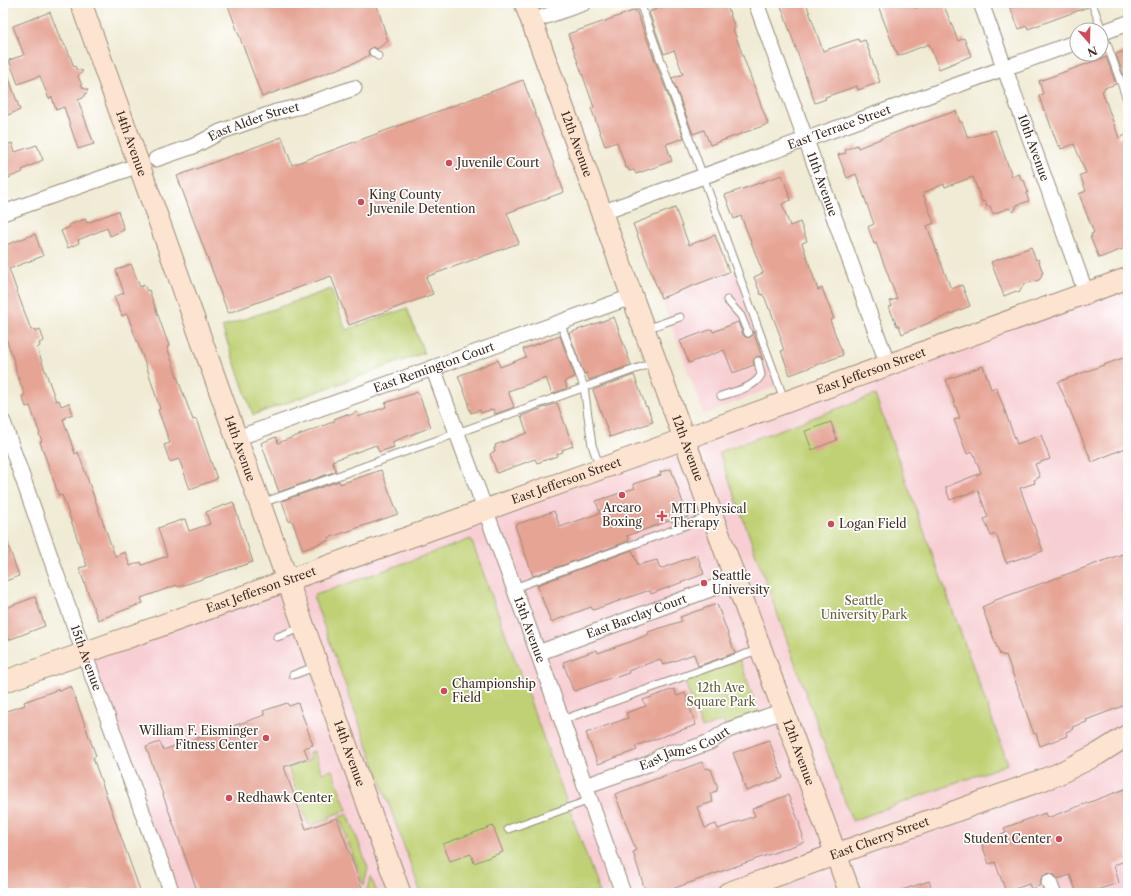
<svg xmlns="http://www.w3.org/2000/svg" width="1131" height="896" viewBox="0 0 1131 896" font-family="'Libre Caslon Text',serif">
	<rect width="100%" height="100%" fill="#fff"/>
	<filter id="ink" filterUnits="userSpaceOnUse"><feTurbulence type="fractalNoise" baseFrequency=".025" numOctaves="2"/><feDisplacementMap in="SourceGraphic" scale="8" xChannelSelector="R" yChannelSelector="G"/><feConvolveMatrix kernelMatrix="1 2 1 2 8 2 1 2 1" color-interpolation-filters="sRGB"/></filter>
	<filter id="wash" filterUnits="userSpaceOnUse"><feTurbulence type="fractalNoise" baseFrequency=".012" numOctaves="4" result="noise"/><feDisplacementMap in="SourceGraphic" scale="16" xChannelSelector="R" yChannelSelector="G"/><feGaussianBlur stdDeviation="0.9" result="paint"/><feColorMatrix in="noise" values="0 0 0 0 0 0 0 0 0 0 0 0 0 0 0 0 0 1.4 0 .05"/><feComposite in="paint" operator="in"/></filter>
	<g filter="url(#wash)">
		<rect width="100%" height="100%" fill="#f0ebd4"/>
		<!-- built -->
		<g fill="#f7cfd3">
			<polygon points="737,271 779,385 704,415 661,298"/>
			<polygon points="1128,278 1128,893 172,893 84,653"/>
		</g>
		<!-- green -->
		<g fill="#c0d174" stroke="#7e7e49">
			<polygon points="331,289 346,330 407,308 424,353 253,415 222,327"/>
			<polygon points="875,395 1008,764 852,821 719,452"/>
			<polygon points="471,539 600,893 421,893 313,596"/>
			<polygon points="740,660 759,714 725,726 723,721 702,728 684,680"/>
			<polygon points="314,751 322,773 332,770 347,810 330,816 330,818 309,826 288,768 311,759 309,753"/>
			<polygon points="348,814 368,868 364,886 339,817"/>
			<polygon points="371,877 377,893 360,893 367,890"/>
		</g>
		<g id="blocks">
			<!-- building -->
			<g fill="#e6a495">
				<polygon points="227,3 376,3 388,41 377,49 374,47 371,48 368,51 369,55 359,61 262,97"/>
				<polygon points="673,3 726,3 735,28 733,29 768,124 710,145 704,130 693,134 672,78 683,74 674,50 664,54 649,12"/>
				<polygon points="780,3 806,3 823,51 858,39 859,42 865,40 880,82 858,90 857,86 825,97 826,99 815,103"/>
				<polygon points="877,3 913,3 915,8 929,3 943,3 958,41 964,38 971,56 939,69 929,44 898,56 896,50 895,50"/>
				<polygon points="1015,3 1087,3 1088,7 1028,29 1027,26 1019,29 1009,5"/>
				<polygon points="636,10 684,138 666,144 672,161 636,174 634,170 629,171 628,168 626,168 617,142 605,146 591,108 594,107 568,34"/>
				<polygon points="50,12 61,41 62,40 65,46 66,46 74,67 75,66 76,69 83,71 78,76 83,88 88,90 83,98 78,100 94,144 78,149 64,107 56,110 52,97 49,99 40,76 18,84 9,60 24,55 13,26"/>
				<polygon points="1128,50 1128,80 1126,81 1116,54"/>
				<polygon points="1106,57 1116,84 1104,88 1104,90 1102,91 1119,138 1128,134 1128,247 1099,258 1090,237 1092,237 1091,234 1094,233 1079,194 1086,191 1080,175 1086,173 1074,144 1061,149 1060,145 1058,146 1045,110 1044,111 1039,96 1043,94 1039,81"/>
				<polygon points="3,67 5,67 20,110 3,117"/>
				<polygon points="523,80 564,192 507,213 519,243 426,277 433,294 349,325 331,276 228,313 177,176 282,137 292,165"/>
				<polygon points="956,111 960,122 962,122 968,138 995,130 1012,176 1019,174 1022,181 1024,180 1028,192 1026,193 1029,201 1017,205 1014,212 1009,208 993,214 990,206 987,207 985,201 982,202 973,177 945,187 944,184 923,193 934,223 927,226 951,289 962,285 970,306 902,334 899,326 897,326 889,307 892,306 890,301 897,299 876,243 874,244 868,227 874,224 856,174 847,178 838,155 846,153 845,150 857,145 858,148 907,128"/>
				<polygon points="12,143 15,152 37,145 43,160 22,170 23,172 3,180 3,146"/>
				<polygon points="782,175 791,200 782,204 790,226 800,222 807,241 802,243 818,290 822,288 834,319 830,320 843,355 790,375 781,351 784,350 780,339 781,338 770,309 769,309 765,298 762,294 761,295 754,277 763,273 741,216 734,219 725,195"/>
				<polygon points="675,208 689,245 715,235 729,272 661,298 633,224"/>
				<polygon points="118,211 124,230 110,236 107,228 78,240 79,243 68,248 61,231 70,227 69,225 85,219 87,223"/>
				<polygon points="35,234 43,256 9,269 31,330 35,329 35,331 40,329 44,341 39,343 40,346 37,348 56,401 59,400 61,406 69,403 73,414 65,417 65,419 63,419 75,454 78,452 115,556 125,552 130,566 141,562 142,565 167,556 158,528 185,519 189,531 210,524 206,512 233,502 253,562 178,587 177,585 141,598 143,603 98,620 79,568 87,566 62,495 59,496 40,442 42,441 39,434 40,434 30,406 26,407 22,396 25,395 16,372 15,364 3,330 3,246"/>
				<polygon points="1031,247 1036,260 1038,259 1043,273 1041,274 1042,276 1039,280 1024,284 1019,293 1016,291 1004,296 991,262"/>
				<polygon points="131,264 140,287 144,285 147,291 149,290 169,346 167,347 180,385 193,420 196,419 217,479 190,489 179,459 170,462 164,445 170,443 158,410 160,409 148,371 127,314 122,316 114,297 124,293 116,270"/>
				<polygon points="614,317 631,365 589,380 587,373 584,374 569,333"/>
				<polygon points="738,322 743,335 745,337 748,338 752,336 753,331 763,360 760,356 757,356 753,360 754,365 733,373 724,350 689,363 680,341 712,329 713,332"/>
				<polygon points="560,336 575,377 565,381 567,388 552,394 546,378 508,391 514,407 495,414 493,409 481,413 480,410 471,413 468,405 469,403 458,376 498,360 500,367 526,357 523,349"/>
				<polygon points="1128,356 1128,447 1092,462 1058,382"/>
				<polygon points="983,366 991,389 996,387 1017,444 1041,435 1050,459 1035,464 1040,477 1034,480 1035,483 1020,488 1043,551 1006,563 996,534 991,536 984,519 988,517 978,490 950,500 946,489 946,487 981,473 973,452 967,454 954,420 960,418 946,380"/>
				<polygon points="634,375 646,407 647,406 653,422 610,437 593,390"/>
				<polygon points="418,392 431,427 392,442 394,447 379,452 376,445 332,461 336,471 279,492 261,443 276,437 278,443 325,425 335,421 334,419 347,414 348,416 357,412 358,417 386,407 385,403"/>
				<polygon points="557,403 573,446 562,450 563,452 557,454 557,456 537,463 535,459 497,473 490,454 495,451 494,448 496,447 495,445 527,433 521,416"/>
				<polygon points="831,422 837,440 812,450 805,431"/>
				<polygon points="671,469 688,517 677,521 677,520 671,522 671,520 627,536 629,541 533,576 515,525 554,511 560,527 600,513 596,501 635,488 633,484 661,475 660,472"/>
				<polygon points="381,470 398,514 328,538 329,540 303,550 292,520 289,522 282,501 339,481 340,484"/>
				<polygon points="5,536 19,576 3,582 3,537"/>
				<polygon points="632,550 638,565 657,560 660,569 697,555 704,574 651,594 650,591 647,591 593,610 591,607 551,622 537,585"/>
				<polygon points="1128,552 1128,704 1086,720 1087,722 1072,727 1073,729 1066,732 1067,736 1040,746 1036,733 1034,734 1006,655 1003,656 1002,654 1000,655 982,607 993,602 993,601"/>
				<polygon points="35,597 45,626 3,642 3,609"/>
				<polygon points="717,604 735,653 698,666 694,654 663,665 660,659 628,671 629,673 614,678 613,677 575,691 573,690 563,662 597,650 598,653 630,642 649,634 648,632 682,621 680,617"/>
				<polygon points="71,686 96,756 93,758 141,893 3,893 3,712 25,705 24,702 59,689 60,691"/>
				<polygon points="674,689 677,696 685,693 696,725 635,746 637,750 598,764 586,733 628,718 626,713 646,706 643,700"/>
				<polygon points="287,703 289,706 298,703 313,745 304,748 308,758 284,767 306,829 337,818 362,888 347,893 198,893 146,747 160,742 163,750 265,715 263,711"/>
				<polygon points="769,740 783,778 746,791 742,779 743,779 733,753"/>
				<polygon points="702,762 705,769 709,768 710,770 711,769 718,788 717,788 717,791 710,793 713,802 697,807 705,828 716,824 718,829 755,816 752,809 788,795 800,824 799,824 803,836 802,837 804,842 661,893 646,893 633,852 636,851 615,794"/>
				<polygon points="1128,788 1128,860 1114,865 1119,883 1086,893 1077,893 1070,875 1058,879 1055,875 1050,873 1046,874 1042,877 1040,881 1041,885 1031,889 1029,884 1006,892 995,862 989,864 981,842 1006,833 1004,828 1045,813 1047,818"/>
				<polygon points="493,826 503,852 474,863 471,854 450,861 443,844"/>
				<polygon points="929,881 933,893 899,893 899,891"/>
			</g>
		</g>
	</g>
	<g filter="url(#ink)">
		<use href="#blocks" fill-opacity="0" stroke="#968a79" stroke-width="1"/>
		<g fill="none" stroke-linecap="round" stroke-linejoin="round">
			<!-- lane casing -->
			<g stroke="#968a79" stroke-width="9">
				<g id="lane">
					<polyline points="640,3 785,402"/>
					<polyline points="1092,3 1128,102"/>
					<polyline points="373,52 378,56"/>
					<polyline points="727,300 741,316 748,333"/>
					<polyline points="560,322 584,387 592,445 600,468"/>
					<polyline points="646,329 680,317"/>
					<path d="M 721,396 C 735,391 754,388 761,375 L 758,361"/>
					<polyline points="262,503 655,362"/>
					<polyline points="514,588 711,516"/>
					<polyline points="277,637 301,628"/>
					<polyline points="293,675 317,666"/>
					<polyline points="562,720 760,649"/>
					<polyline points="508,829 590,800"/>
				</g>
			</g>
			<!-- street casing -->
			<g stroke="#968a79" stroke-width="17">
				<g id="street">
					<path id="s1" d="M 756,3 L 888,365"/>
					<path id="s2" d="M 981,3 L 1086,293"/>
					<polyline points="532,21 584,3"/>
					<polyline points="1101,33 1128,23"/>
					<path id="s3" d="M 156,159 L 194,146 L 220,132 L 276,112 L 302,106 L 354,88"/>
					<polyline points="3,213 139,165"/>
					<path id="s4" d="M 601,213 L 1077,42"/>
					<path id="s5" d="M 433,368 L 538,653 L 623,893"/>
					<path id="s6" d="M 3,422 L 84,653 L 172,893"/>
					<path id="s7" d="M 237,438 L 631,297"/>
					<path id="s8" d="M 538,653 L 735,580"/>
					<path id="s9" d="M 585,786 L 651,763 L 661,756 L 671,752 L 682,752 L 710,742 L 728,730 L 783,711"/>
					<polyline points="1049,882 1053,893"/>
				</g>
			</g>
			<!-- secondary casing -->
			<g stroke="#968a79" stroke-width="23">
				<g id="secondary">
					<path id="s10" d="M 81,3 C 187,300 292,597 400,893"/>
					<path id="s11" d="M 525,3 L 850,893"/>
					<path id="s12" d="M 3,682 L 684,439 L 1128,278"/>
					<path id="s13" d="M 728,893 L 1056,775 L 1098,754 L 1128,735"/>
				</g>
			</g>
			<!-- lane -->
			<use href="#lane" stroke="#fff" stroke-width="7"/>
			<!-- street -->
			<use href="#street" stroke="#fff" stroke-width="15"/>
			<!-- secondary -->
			<use href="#secondary" stroke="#fde4d0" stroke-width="21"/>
		</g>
	</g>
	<!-- markers -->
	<g fill="#d1495b" stroke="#fff" stroke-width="1.5">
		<circle cx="449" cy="163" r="4"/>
		<circle cx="361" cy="202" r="4"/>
		<circle cx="622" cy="495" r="4"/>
		<path d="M660 510h4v4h4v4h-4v4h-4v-4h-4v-4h4z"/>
		<circle cx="831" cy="524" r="4"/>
		<circle cx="704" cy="583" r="4"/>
		<circle cx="444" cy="691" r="4"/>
		<circle cx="266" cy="738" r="4"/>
		<circle cx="229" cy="798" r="4"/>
		<circle cx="1059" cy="839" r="4"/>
	</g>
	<g text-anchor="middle" stroke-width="3.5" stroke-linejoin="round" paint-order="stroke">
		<!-- street labels -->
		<g font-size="12" fill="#3b2a1e" stroke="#fff">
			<text dy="4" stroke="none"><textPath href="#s3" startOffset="105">East Alder Street</textPath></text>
			<text dy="4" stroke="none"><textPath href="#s4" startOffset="253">East Terrace Street</textPath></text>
			<text dy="4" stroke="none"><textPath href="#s10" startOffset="149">14th Avenue</textPath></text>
			<text dy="4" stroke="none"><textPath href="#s11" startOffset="150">12th Avenue</textPath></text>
			<text dy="4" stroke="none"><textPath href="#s2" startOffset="154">10th Avenue</textPath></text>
			<text dy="4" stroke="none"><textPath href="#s1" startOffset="193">11th Avenue</textPath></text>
			<text dy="4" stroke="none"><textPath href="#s7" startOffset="209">East Remington Court</textPath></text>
			<text dy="4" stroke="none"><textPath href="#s12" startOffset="922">East Jefferson Street</textPath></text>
			<text dy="4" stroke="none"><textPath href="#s10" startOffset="473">14th Avenue</textPath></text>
			<text dy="4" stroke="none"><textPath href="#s11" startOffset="474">12th Avenue</textPath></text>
			<text dy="4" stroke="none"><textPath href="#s12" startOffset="598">East Jefferson Street</textPath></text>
			<text dy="4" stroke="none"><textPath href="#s12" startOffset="274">East Jefferson Street</textPath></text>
			<text dy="4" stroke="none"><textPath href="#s8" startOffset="105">East Barclay Court</textPath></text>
			<text dy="4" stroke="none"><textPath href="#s5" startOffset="279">13th Avenue</textPath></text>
			<text dy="4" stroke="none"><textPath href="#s6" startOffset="250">15th Avenue</textPath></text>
			<text dy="4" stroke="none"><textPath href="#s9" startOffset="107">East James Court</textPath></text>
			<text dy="4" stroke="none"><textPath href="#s10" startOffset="797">14th Avenue</textPath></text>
			<text dy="4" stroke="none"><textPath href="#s11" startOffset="798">12th Avenue</textPath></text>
			<text dy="4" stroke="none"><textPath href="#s13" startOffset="161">East Cherry Street</textPath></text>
		</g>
		<!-- poi labels -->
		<g font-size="12" fill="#3b2a1e" stroke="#fff" text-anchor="start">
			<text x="457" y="167">Juvenile Court</text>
			<text x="369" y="199">King County<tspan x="369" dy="14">Juvenile Detention</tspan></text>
			<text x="622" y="512" text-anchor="middle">Arcaro<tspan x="622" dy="14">Boxing</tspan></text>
			<text x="671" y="513">MTI Physical<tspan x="671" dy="14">Therapy</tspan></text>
			<text x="839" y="528">Logan Field</text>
			<text x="712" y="580">Seattle<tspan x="712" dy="14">University</tspan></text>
			<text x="452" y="688">Championship<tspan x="452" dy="14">Field</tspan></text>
			<text x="258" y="735" text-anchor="end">William F. Eisminger<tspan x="258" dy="14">Fitness Center</tspan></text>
			<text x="237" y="802">Redhawk Center</text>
			<text x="1051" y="843" text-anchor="end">Student Center</text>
		</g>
		<!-- park labels -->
		<g font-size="12" fill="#635c38" stroke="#fff">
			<text x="864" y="605">Seattle<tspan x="864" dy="14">University Park</tspan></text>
			<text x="721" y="692">12th Ave<tspan x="721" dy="14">Square Park</tspan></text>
		</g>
	</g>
	<!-- margin -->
	<rect width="1131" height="896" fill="none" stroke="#fff" stroke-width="16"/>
	<!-- north arrow -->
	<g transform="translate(1089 42) rotate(160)"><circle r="19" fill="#ffffff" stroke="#b1aaa5"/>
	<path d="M0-3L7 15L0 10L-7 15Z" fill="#d1495b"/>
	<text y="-6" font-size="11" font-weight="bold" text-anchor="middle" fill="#3b2a1e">N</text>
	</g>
</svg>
